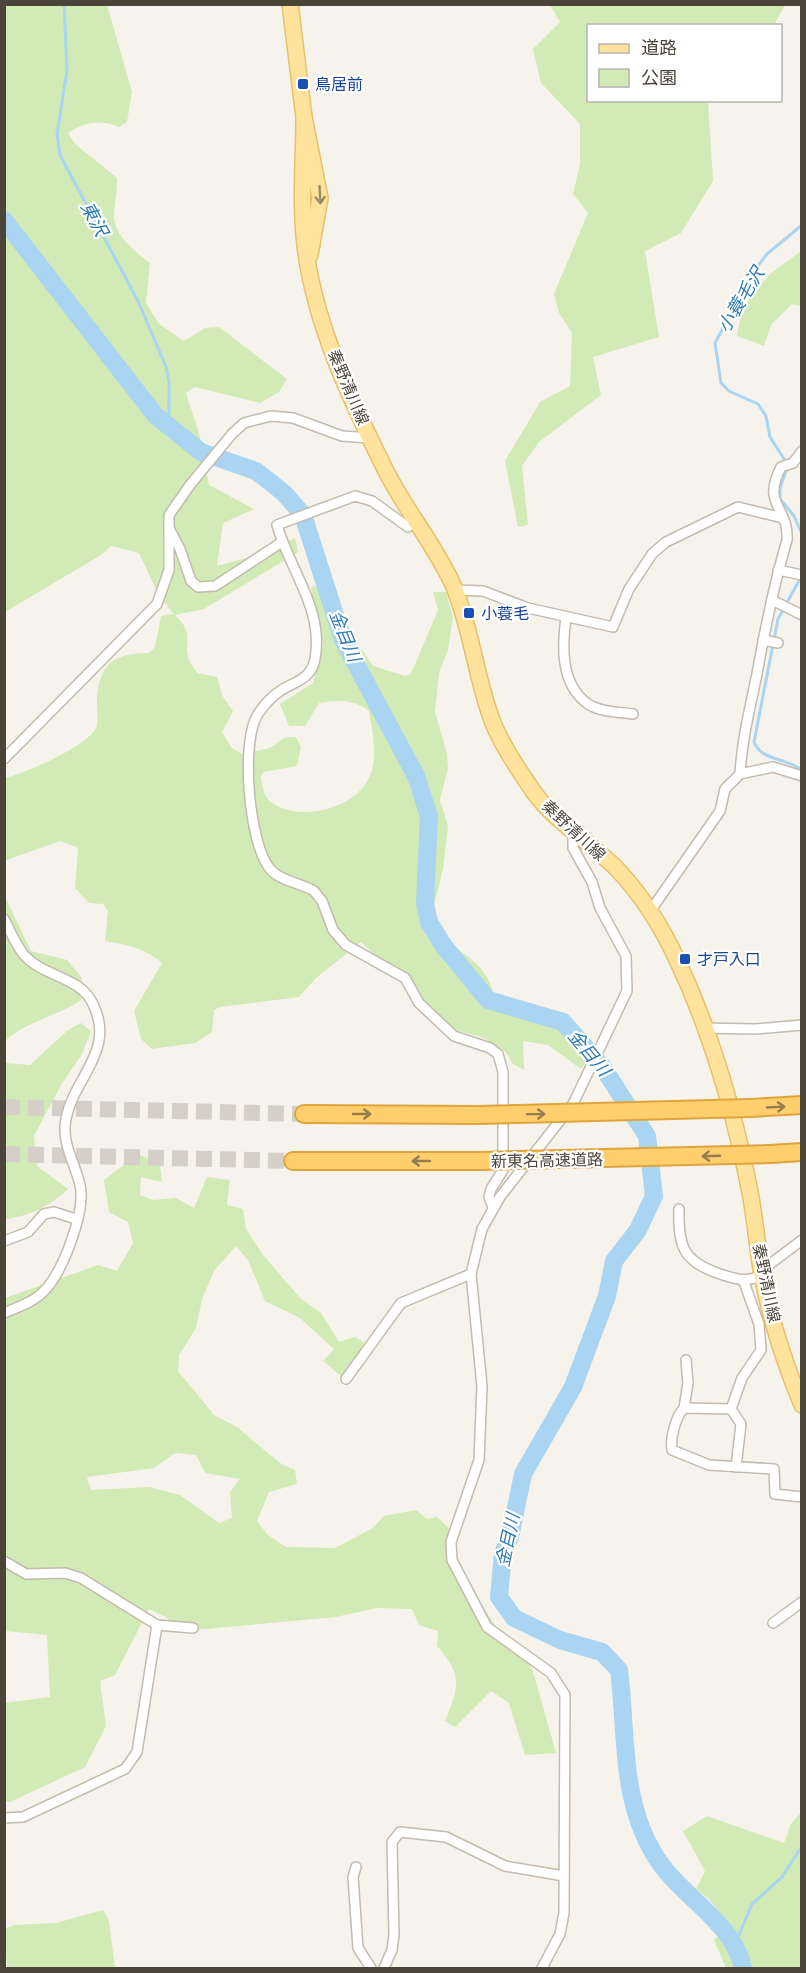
<svg xmlns="http://www.w3.org/2000/svg" width="806" height="1973" viewBox="0 0 806 1973" font-family="Roboto,'Noto Sans JP',sans-serif">
	<rect width="100%" height="100%" fill="#f6f3ec"/>
	<!-- green -->
	<g fill="#d2eab5" fill-rule="evenodd">
		<path d="M 4,5 L 107,5 L 132,92 L 127,122 L 119,127 C 101,119 83,122 68,133 L 75,144 L 117,178 C 118,191 114,203 114,216 C 114,236 136,252 150,263 L 146,303 L 159,324 L 184,341 L 205,328 L 219,327 L 287,379 L 279,392 L 260,403 L 195,387 L 186,393 L 199,433 L 209,485 L 254,509 L 223,523 L 217,566 L 246,558 L 295,538 L 298,552 L 204,609 L 175,615 C 195,634 183,640 189,660 C 190,664 195,669 197,673 L 217,677 L 223,697 L 233,711 L 222,732 L 232,748 L 242,754 L 270,748 L 286,737 L 296,737 L 301,747 L 297,766 L 264,772 L 261,776 C 262,785 263,796 271,802 C 301,824 362,808 372,770 C 377,751 372,729 369,711 C 354,699 337,700 319,703 L 305,726 L 289,726 L 280,704 L 313,683 L 323,644 L 311,589 L 314,585 L 335,599 L 354,638 L 373,666 L 405,676 L 411,674 L 438,610 L 433,592 L 446,592 L 453,617 L 448,650 L 439,673 L 435,712 L 447,753 L 448,768 L 440,800 L 448,826 L 443,869 L 434,906 L 423,925 L 426,936 C 456,945 489,964 494,997 L 547,1012 L 590,1056 L 581,1069 L 548,1045 L 523,1041 L 524,1070 L 513,1064 L 505,1051 L 484,1038 L 453,1029 L 361,942 L 316,978 L 299,997 L 220,1007 L 214,1010 L 212,1032 L 195,1043 L 152,1049 L 141,1039 L 134,1011 L 162,963 C 145,948 127,945 105,941 L 108,911 L 103,904 L 89,903 L 75,888 L 78,848 L 60,841 L 7,860 L 5,858 L 5,778 C 26,773 86,747 96,728 C 99,722 97,712 97,705 C 97,666 111,653 149,653 L 155,647 L 161,616 L 174,614 L 158,594 L 139,553 L 111,546 L 101,555 L 5,612 Z"/>
		<polygon points="550,5 785,5 774,25 588,26 588,100 708,101 713,181 681,233 645,251 659,337 593,357 601,395 539,442 522,466 528,525 518,527 505,461 540,402 570,386 572,333 559,313 554,294 588,213 573,194 580,164 580,124 541,83 533,49 560,22"/>
		<polygon points="801,251 801,306 792,304 771,325 764,346 737,336 742,308 769,275"/>
		<path d="M 4,895 L 31,951 L 67,960 L 82,978 L 81,1000 C 57,1017 26,1021 5,1041 Z"/>
		<path d="M 81,1023 L 91,1031 L 82,1054 L 61,1085 L 34,1136 L 37,1166 L 68,1189 C 52,1205 28,1217 5,1219 L 5,1063 L 30,1065 L 68,1030 Z"/>
		<path d="M 138,1154 L 160,1164 L 162,1182 L 141,1177 L 140,1195 L 153,1200 L 176,1198 L 194,1208 L 207,1177 L 230,1180 L 227,1205 L 243,1209 L 246,1229 L 263,1255 L 301,1299 L 321,1313 L 339,1342 L 355,1337 L 365,1343 L 342,1377 L 323,1361 L 334,1349 L 300,1318 L 265,1301 L 248,1260 L 236,1246 L 214,1271 L 202,1299 L 196,1328 L 179,1355 L 178,1371 L 214,1415 L 237,1427 L 280,1463 L 295,1470 L 297,1484 L 269,1492 L 257,1521 L 268,1535 L 286,1547 L 335,1548 L 373,1528 L 384,1516 L 416,1510 L 427,1519 L 437,1517 L 452,1531 L 446,1549 L 498,1630 L 525,1652 L 534,1675 L 556,1753 L 525,1755 L 509,1703 L 491,1691 L 455,1727 L 445,1721 C 459,1687 463,1675 437,1646 L 438,1631 L 419,1625 L 412,1609 L 376,1608 L 336,1617 L 173,1632 L 168,1618 L 149,1609 L 115,1675 L 100,1681 L 106,1726 L 85,1767 L 10,1802 L 5,1801 L 4,1703 L 50,1697 L 47,1635 L 5,1631 L 5,1298 L 98,1265 L 117,1271 L 133,1243 L 128,1222 L 109,1212 L 104,1180 ZM 175,1453 L 196,1455 L 205,1473 L 240,1479 L 230,1492 L 232,1518 L 219,1523 L 180,1495 L 149,1487 L 91,1490 L 87,1477 L 154,1468 Z"/>
		<polygon points="801,1812 801,1968 726,1968 714,1940 732,1928 708,1898 696,1889 705,1871 683,1831 707,1816 784,1843 791,1824"/>
		<polygon points="103,1910 109,1921 115,1968 7,1968 5,1929 14,1925 56,1923"/>
	</g>
	<g fill="none" stroke-linecap="round" stroke-linejoin="round">
		<!-- stream -->
		<g stroke="#a9d4f2" stroke-width="3">
			<polyline points="64,4 67,71 57,134 60,155 138,301 166,367 169,381 169,427"/>
			<polyline points="802,225 767,254 754,271 715,343 721,383 729,391 758,404 766,416 770,437 786,462 786,471 780,488 780,499 794,516 802,534"/>
			<path d="M 799,768 C 784,758 761,760 754,742 L 778,619 L 801,577"/>
			<polyline points="735,1945 752,1904 782,1877 802,1846"/>
		</g>
		<!-- river -->
		<path stroke="#a9d4f2" stroke-width="18" d="M 4,220 L 155,415 L 201,452 L 256,471 L 284,493 L 303,515 L 343,640 L 416,776 L 429,816 L 425,904 L 429,922 L 443,945 L 488,1000 L 563,1022 L 602,1066 L 647,1136 L 654,1196 L 638,1230 L 614,1261 L 607,1296 L 573,1387 L 523,1474 L 510,1537 L 503,1553 L 499,1597 L 514,1618 L 560,1640 L 602,1652 L 619,1670 C 627,1732 620,1798 654,1854 C 678,1895 734,1922 743,1968"/>
		<!-- motorway-tunnel -->
		<g stroke="#d4d0c8" stroke-width="16" stroke-dasharray="16 8" stroke-linecap="butt">
			<polyline points="4,1107 304,1114"/>
			<polyline points="4,1154 293,1161"/>
		</g>
		<!-- minor casing -->
		<g stroke="#c2bbae" stroke-width="12">
			<g id="minor">
				<path d="M 416,522 L 408,527 L 372,501 L 355,496 L 277,525 C 290,571 324,609 315,659 C 311,680 295,681 280,691 C 271,697 264,705 258,714 C 240,741 249,844 270,869 C 280,881 301,883 314,891 L 322,901 L 333,930 L 346,945 L 405,978 L 419,1003 L 454,1036 L 490,1048 L 498,1054 L 503,1072 L 503,1170 L 491,1189 L 489,1197 L 493,1207"/>
				<polyline points="169,528 180,549 191,581 198,587 215,586 282,542"/>
				<polyline points="778,570 802,575"/>
				<polyline points="455,590 483,591 528,608 613,627 629,589 652,554 666,542 738,507 783,518"/>
				<polyline points="772,600 802,615"/>
				<path d="M 566,617 C 562,646 560,684 588,704 C 600,712 619,712 633,714"/>
				<polyline points="763,640 778,643"/>
				<polyline points="4,759 157,604 169,570 169,515 190,485 232,434 244,423 271,416 293,418 342,436 370,438"/>
				<path d="M 740,774 C 742,739 750,708 757,674 C 765,629 774,584 787,540 C 789,506 761,506 781,467 L 793,463 L 802,451"/>
				<polyline points="651,910 720,811 725,789 740,774 773,767 802,776"/>
				<path d="M 4,919 C 10,931 16,945 24,955 C 45,978 80,976 93,1004 C 116,1051 74,1077 66,1119 C 61,1143 75,1163 80,1185 C 86,1211 63,1272 44,1291 C 34,1302 18,1307 4,1313"/>
				<polyline points="702,1028 755,1029 802,1025"/>
				<path d="M 679,1209 C 678,1249 684,1262 723,1275 C 739,1280 747,1282 763,1275"/>
				<polyline points="4,1241 28,1232 44,1214 54,1212 76,1219"/>
				<polyline points="762,1270 802,1240"/>
				<polyline points="346,1379 401,1303 471,1274"/>
				<polyline points="684,1408 688,1383 686,1360"/>
				<path d="M 731,1409 L 684,1408 C 676,1416 670,1438 672,1450 L 709,1465 L 774,1469 L 775,1494 L 802,1497"/>
				<polyline points="731,1409 742,1378 761,1350 759,1324 744,1282"/>
				<polyline points="731,1409 741,1424 736,1467"/>
				<polyline points="4,1561 26,1574 65,1573 81,1578 157,1625 193,1628"/>
				<polyline points="773,1623 802,1602"/>
				<polyline points="4,1818 23,1817 125,1769 137,1752 157,1625"/>
				<polyline points="356,1867 353,1877 358,1948 371,1968"/>
				<polyline points="384,1968 392,1950 394,1935 392,1842 400,1832 446,1837 505,1866 564,1876"/>
				<polyline points="542,1968 560,1934 564,1913 565,1695 551,1673 487,1627 452,1560 451,1542 479,1460 482,1386 471,1274 482,1229 500,1197 573,1104 627,991 626,956 600,908 592,882 573,848 573,832"/>
			</g>
		</g>
		<!-- primary casing -->
		<g stroke="#e6c16a" stroke-width="18">
			<g id="primary">
				<polyline points="290,4 304,117 320,198 310,255"/>
				<path d="M 304,117 C 304,159 300,203 305,245 C 314,323 351,401 386,471 C 406,511 436,546 454,587 C 472,631 476,679 493,723 C 503,747 519,770 533,791 C 555,822 589,841 616,868 C 643,896 662,927 678,962 C 711,1032 735,1116 750,1192 C 755,1218 757,1244 761,1269 C 769,1315 784,1362 802,1405"/>
			</g>
		</g>
		<!-- motorway casing -->
		<g stroke="#e0a43c" stroke-width="20">
			<g id="motorway">
				<polyline points="750,1108 802,1105"/>
				<polyline points="304,1114 478,1115"/>
				<polyline points="770,1154 802,1152"/>
				<polyline points="293,1161 480,1161"/>
			</g>
		</g>
		<!-- minor -->
		<use href="#minor" stroke="#fff" stroke-width="9"/>
		<!-- primary -->
		<use href="#primary" stroke="#ffe39c" stroke-width="15"/>
		<!-- motorway -->
		<use href="#motorway" stroke="#ffcf6e" stroke-width="16"/>
		<!-- motorway-bridge casing -->
		<g stroke="#e0a43c" stroke-width="20" stroke-linecap="butt">
			<g id="motorway-bridge">
				<polyline points="478,1115 750,1108"/>
				<polyline points="480,1161 770,1154"/>
			</g>
		</g>
		<!-- motorway-bridge -->
		<use href="#motorway-bridge" stroke="#ffcf6e" stroke-width="16"/>
	</g>
	<!-- one-way arrows -->
	<defs><path id="oneway-shaft" d="M-6 0H5M1.5-3L5.5 0L1.5 3" fill="none" stroke-width="1.6" stroke-linecap="round" stroke-linejoin="round" transform="scale(1.5)"/></defs>
	<use stroke="#9c8c66" href="#oneway-shaft" transform="translate(320 195) rotate(87)"/>
	<g stroke="#937c4e">
		<use href="#oneway-shaft" transform="translate(776 1107) rotate(-3)"/>
		<use href="#oneway-shaft" transform="translate(362 1114)"/>
		<use href="#oneway-shaft" transform="translate(536 1114) rotate(-1)"/>
		<use href="#oneway-shaft" transform="translate(711 1156) rotate(178)"/>
		<use href="#oneway-shaft" transform="translate(421 1161) rotate(-180)"/>
	</g>
	<!-- markers -->
	<g fill="#1a4fb4" stroke="#fff" stroke-width="2">
		<rect x="297" y="78" width="12" height="12" rx="3"/>
		<rect x="463" y="607" width="12" height="12" rx="3"/>
		<rect x="679" y="953" width="12" height="12" rx="3"/>
	</g>
	<g text-anchor="middle" stroke-width="4.5" stroke-linejoin="round" paint-order="stroke">
		<!-- transit labels -->
		<g font-size="16" fill="#164399" stroke="#fff" text-anchor="start">
			<text x="315" y="90">鳥居前</text>
			<text x="481" y="619">小蓑毛</text>
			<text x="697" y="965">才戸入口</text>
		</g>
		<!-- street labels -->
		<g font-size="16" fill="#4b4439" stroke="#fff">
			<text transform="translate(349 387) rotate(67)" y="6">秦野清川線</text>
			<text transform="translate(574 830) rotate(43)" y="6">秦野清川線</text>
			<text transform="translate(547 1160) rotate(-1)" y="6">新東名高速道路</text>
			<text transform="translate(767 1283) rotate(78)" y="6">秦野清川線</text>
		</g>
		<!-- water labels -->
		<g font-size="18" font-style="italic" fill="#2e7ab2" stroke="#fff">
			<text transform="translate(94 219) rotate(62)" y="6">東沢</text>
			<text transform="translate(741 300) rotate(-59)" y="6">小蓑毛沢</text>
			<text transform="translate(345 636) rotate(68)" y="6">金目川</text>
			<text transform="translate(589 1053) rotate(50)" y="6">金目川</text>
			<text transform="translate(508 1540) rotate(-78)" y="6">金目川</text>
		</g>
	</g>
	<!-- border -->
	<rect width="806" height="1973" fill="none" stroke="#4b4439" stroke-width="12"/>
	<!-- legend -->
	<rect x="587" y="24" width="195" height="78" fill="#ffffff" stroke="#b7b4b0" stroke-width="1.5"/>
	<rect x="599" y="44" width="30" height="9" fill="#ffe39c" stroke="#b7b4b0" stroke-width="1.5"/>
	<text x="641" y="54" font-size="18" fill="#4b4439">道路</text>
	<rect x="599" y="69" width="30" height="18" fill="#d2eab5" stroke="#b7b4b0" stroke-width="1.5"/>
	<text x="641" y="84" font-size="18" fill="#4b4439">公園</text>
</svg>
